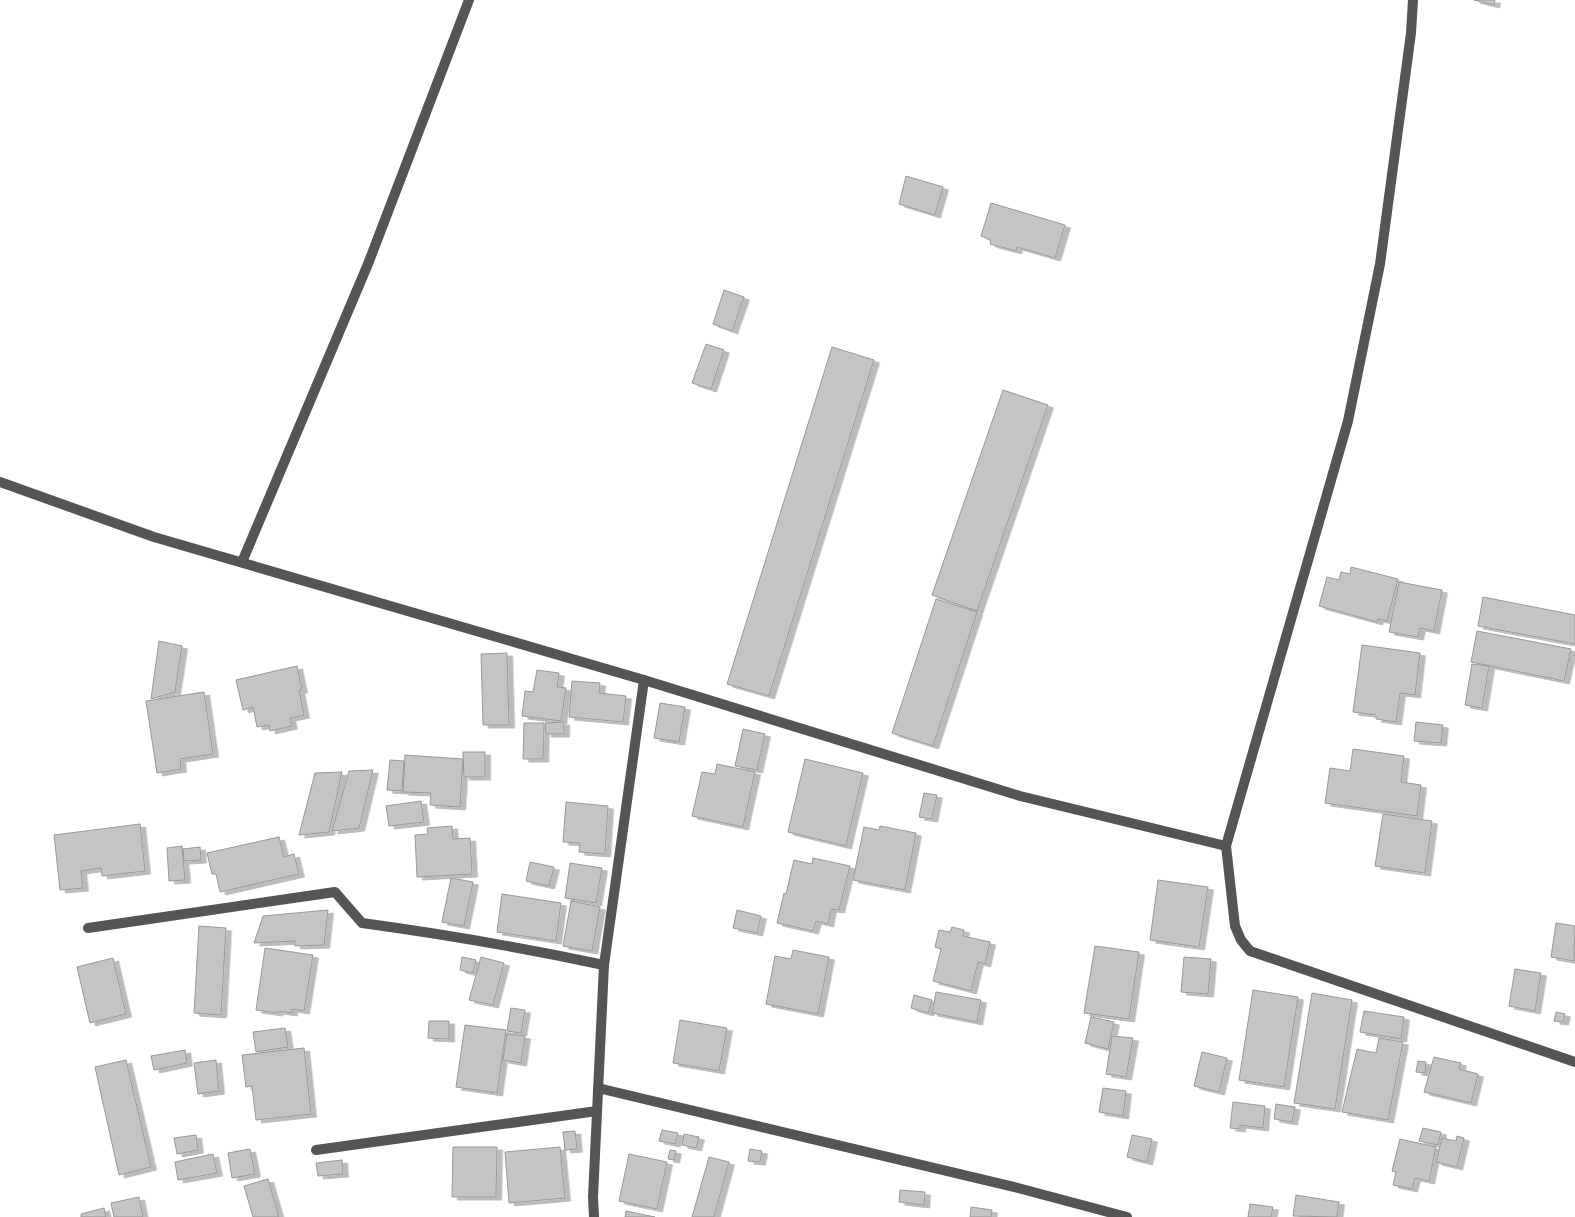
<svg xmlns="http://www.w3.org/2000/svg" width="1575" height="1217" viewBox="0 0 1575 1217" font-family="'Asap Condensed',sans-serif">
	<defs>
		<filter id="shadow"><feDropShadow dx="5.5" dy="3" stdDeviation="0" flood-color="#0004"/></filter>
	</defs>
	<rect width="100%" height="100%" fill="#fff"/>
	<!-- building -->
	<g fill="#c4c4c4" stroke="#999" filter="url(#shadow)">
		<polygon points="1474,0 1495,0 1494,5"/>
		<polygon points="906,176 943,187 935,215 899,204"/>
		<polygon points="991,203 1065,225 1055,258 1017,247 1016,251 990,244 991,240 981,236"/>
		<polygon points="724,290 744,297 732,331 713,324"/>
		<polygon points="706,344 724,350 711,389 692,383"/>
		<polygon points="832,347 874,360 769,696 727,684"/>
		<polygon points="1003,390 1048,405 977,611 932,595"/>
		<polygon points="1351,567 1398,579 1387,621 1378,619 1377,622 1319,606 1327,577 1339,580 1341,572 1350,574"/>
		<polygon points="1399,582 1442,590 1434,631 1420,628 1418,637 1389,632"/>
		<polygon points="1483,597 1575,615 1575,644 1478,626"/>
		<polygon points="936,599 977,612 933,746 892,733"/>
		<polygon points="1477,631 1571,649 1564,681 1471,662"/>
		<polygon points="159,641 182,646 175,692 151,699"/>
		<polygon points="1362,645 1420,653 1415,695 1400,693 1396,722 1376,719 1376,715 1353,712"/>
		<polygon points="507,653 509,725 483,725 481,654"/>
		<polygon points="1472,664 1489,666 1482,708 1465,705"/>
		<polygon points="297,666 302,690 299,690 304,715 290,718 292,726 270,731 269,725 257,727 253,707 243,710 236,680"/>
		<polygon points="537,670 559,673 557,687 566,688 561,721 522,716 525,691 533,692"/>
		<polygon points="572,681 600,683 599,693 626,696 623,722 569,717"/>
		<polygon points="204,692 213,754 180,759 181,769 157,773 146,701"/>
		<polygon points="660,703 685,707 679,742 654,738"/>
		<polygon points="564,722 564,734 546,734 545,723"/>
		<polygon points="1416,722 1443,725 1441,743 1414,741"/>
		<polygon points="524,723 544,723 543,759 523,759"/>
		<polygon points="743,729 765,734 757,770 735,766"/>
		<polygon points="1353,749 1404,756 1401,782 1421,785 1417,816 1325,803 1330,768 1350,771"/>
		<polygon points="463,752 485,752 485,777 464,777"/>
		<polygon points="405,755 463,759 460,807 430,805 431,793 403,792"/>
		<polygon points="805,759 863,773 846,846 788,832"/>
		<polygon points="390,760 404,761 402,791 387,790"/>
		<polygon points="717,764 755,772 743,827 692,816 702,772 715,774"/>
		<polygon points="373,770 359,828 332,831 349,771"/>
		<polygon points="342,772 329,832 299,835 315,773"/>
		<polygon points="924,793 937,795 932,819 919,817"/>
		<polygon points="421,801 424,822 389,826 386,806"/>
		<polygon points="566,802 608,806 605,854 579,852 580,843 563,842"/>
		<polygon points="1383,814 1432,821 1425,873 1375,866"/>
		<polygon points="140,824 145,871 102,876 101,868 81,871 83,888 60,890 54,835"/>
		<polygon points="452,826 453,839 470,838 472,874 417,877 415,835 428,834 427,828"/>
		<polygon points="880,826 916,833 905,890 853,880 864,827 879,830"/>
		<polygon points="279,837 284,857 294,854 299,874 220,892 216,874 212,874 207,853"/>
		<polygon points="182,846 185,880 169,881 167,848"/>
		<polygon points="200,847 201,860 184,861 183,849"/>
		<polygon points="813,858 850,866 839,910 831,909 828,924 816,921 813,931 777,923 784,893 786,894 794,860 812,864"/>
		<polygon points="530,862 554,867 549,886 526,881"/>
		<polygon points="570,863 602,868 596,903 565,898"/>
		<polygon points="451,878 473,882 464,926 442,922"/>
		<polygon points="1158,880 1208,887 1199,947 1150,940"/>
		<polygon points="502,894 561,903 556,941 497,932"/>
		<polygon points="571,901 600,907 592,951 563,946"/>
		<polygon points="328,910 324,945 295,946 295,941 254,943 263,916"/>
		<polygon points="737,910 761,916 757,933 733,928"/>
		<polygon points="1556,923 1575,926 1574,961 1551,957"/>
		<polygon points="199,926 226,928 221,1015 194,1013"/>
		<polygon points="952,927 964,930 963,936 990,942 985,964 978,962 971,991 933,981 941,949 935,947 939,930 950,932"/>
		<polygon points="1095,946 1139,952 1129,1019 1084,1013"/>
		<polygon points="265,948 313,955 304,1011 292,1009 292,1013 278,1011 277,1013 256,1010"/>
		<polygon points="793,950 829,957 818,1014 766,1004 775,956 791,959"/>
		<polygon points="462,957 476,960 473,973 460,970"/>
		<polygon points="481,957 504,963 493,1005 469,1000"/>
		<polygon points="1184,957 1211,959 1208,994 1181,992"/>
		<polygon points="113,958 126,1014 90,1023 77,967"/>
		<polygon points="1515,969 1541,973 1535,1011 1509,1006"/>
		<polygon points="1253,990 1298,997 1284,1087 1239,1080"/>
		<polygon points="936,992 981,1000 977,1022 932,1013"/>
		<polygon points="1312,993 1352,1000 1335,1109 1294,1103"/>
		<polygon points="914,995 932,1000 928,1013 911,1008"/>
		<polygon points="511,1008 525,1010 521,1033 507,1031"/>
		<polygon points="1364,1011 1404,1017 1401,1039 1360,1032"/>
		<polygon points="1556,1012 1565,1014 1563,1022 1554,1021"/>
		<polygon points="1091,1017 1114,1022 1108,1049 1085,1043"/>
		<polygon points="680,1020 727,1028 719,1071 673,1063"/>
		<polygon points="429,1021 449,1021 449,1039 428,1038"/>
		<polygon points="465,1025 506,1030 497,1093 456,1087"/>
		<polygon points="285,1028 288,1047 256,1052 253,1032"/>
		<polygon points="507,1034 525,1036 521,1063 503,1060"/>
		<polygon points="1112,1036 1133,1038 1126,1077 1106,1074"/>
		<polygon points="1379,1038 1403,1042 1388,1120 1342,1112 1357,1049 1376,1053"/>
		<polygon points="304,1048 311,1114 256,1120 252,1086 246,1087 242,1055"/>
		<polygon points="185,1050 187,1063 154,1070 151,1056"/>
		<polygon points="1202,1052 1227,1058 1219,1092 1194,1086"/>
		<polygon points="1434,1057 1461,1063 1459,1069 1478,1074 1471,1103 1424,1092"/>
		<polygon points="126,1060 151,1167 119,1175 95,1067"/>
		<polygon points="216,1060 219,1091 198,1094 194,1063"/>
		<polygon points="1418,1061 1426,1062 1425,1073 1416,1072"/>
		<polygon points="1103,1088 1126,1091 1123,1116 1099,1112"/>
		<polygon points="1233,1102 1265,1106 1263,1128 1240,1125 1240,1129 1230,1128"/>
		<polygon points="1276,1104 1295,1107 1292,1122 1274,1119"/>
		<polygon points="1423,1128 1441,1132 1438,1145 1419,1141"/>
		<polygon points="662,1130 678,1133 675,1144 659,1141"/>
		<polygon points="575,1131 577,1149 565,1150 563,1132"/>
		<polygon points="684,1134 699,1137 696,1148 682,1145"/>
		<polygon points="196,1135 198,1150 177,1154 174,1138"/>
		<polygon points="1132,1135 1152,1139 1147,1162 1127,1157"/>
		<polygon points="1457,1136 1464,1138 1457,1167 1436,1162 1442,1138 1456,1141"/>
		<polygon points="1400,1139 1436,1147 1429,1181 1415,1178 1412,1189 1393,1185 1396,1172 1392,1171"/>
		<polygon points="453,1147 497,1147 496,1197 452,1197"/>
		<polygon points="560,1147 565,1198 509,1203 505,1152"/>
		<polygon points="250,1149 255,1174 232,1178 228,1153"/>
		<polygon points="750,1149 762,1151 760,1162 748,1161"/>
		<polygon points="670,1150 676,1151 674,1160 668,1159"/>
		<polygon points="213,1154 217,1173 178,1180 175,1162"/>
		<polygon points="629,1154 667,1162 657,1209 619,1201"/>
		<polygon points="709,1157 729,1162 714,1217 692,1217"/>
		<polygon points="342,1160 343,1174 318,1176 316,1163"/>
		<polygon points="268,1179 279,1217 253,1217 244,1186"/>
		<polygon points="900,1190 925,1192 924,1205 899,1202"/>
		<polygon points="1296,1195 1339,1202 1337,1217 1293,1216"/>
		<polygon points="139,1197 143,1217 114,1217 111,1203"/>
		<polygon points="1250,1204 1273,1207 1271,1217 1248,1217"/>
		<polygon points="971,1207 992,1210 991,1217 970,1217"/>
		<polygon points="104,1208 106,1217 81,1217 81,1214"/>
		<polygon points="626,1211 655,1217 625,1217"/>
	</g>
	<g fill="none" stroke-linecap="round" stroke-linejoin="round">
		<!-- street -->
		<g stroke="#555" stroke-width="10">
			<polyline points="1413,0 1411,33 1380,264 1348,421 1226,846 1235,926 1241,940 1250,951 1575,1062"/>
			<polyline points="0,482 154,537 644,680 1020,796 1226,846"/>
			<polyline points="242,562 368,264 469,0"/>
			<path d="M 88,928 L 335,892 L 362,923 C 443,934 524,948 604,965"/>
			<polyline points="598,1088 1018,1188 1127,1217"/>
			<polyline points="316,1150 597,1111"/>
			<polyline points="594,1217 593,1197 604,965 644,680"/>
		</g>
	</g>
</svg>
